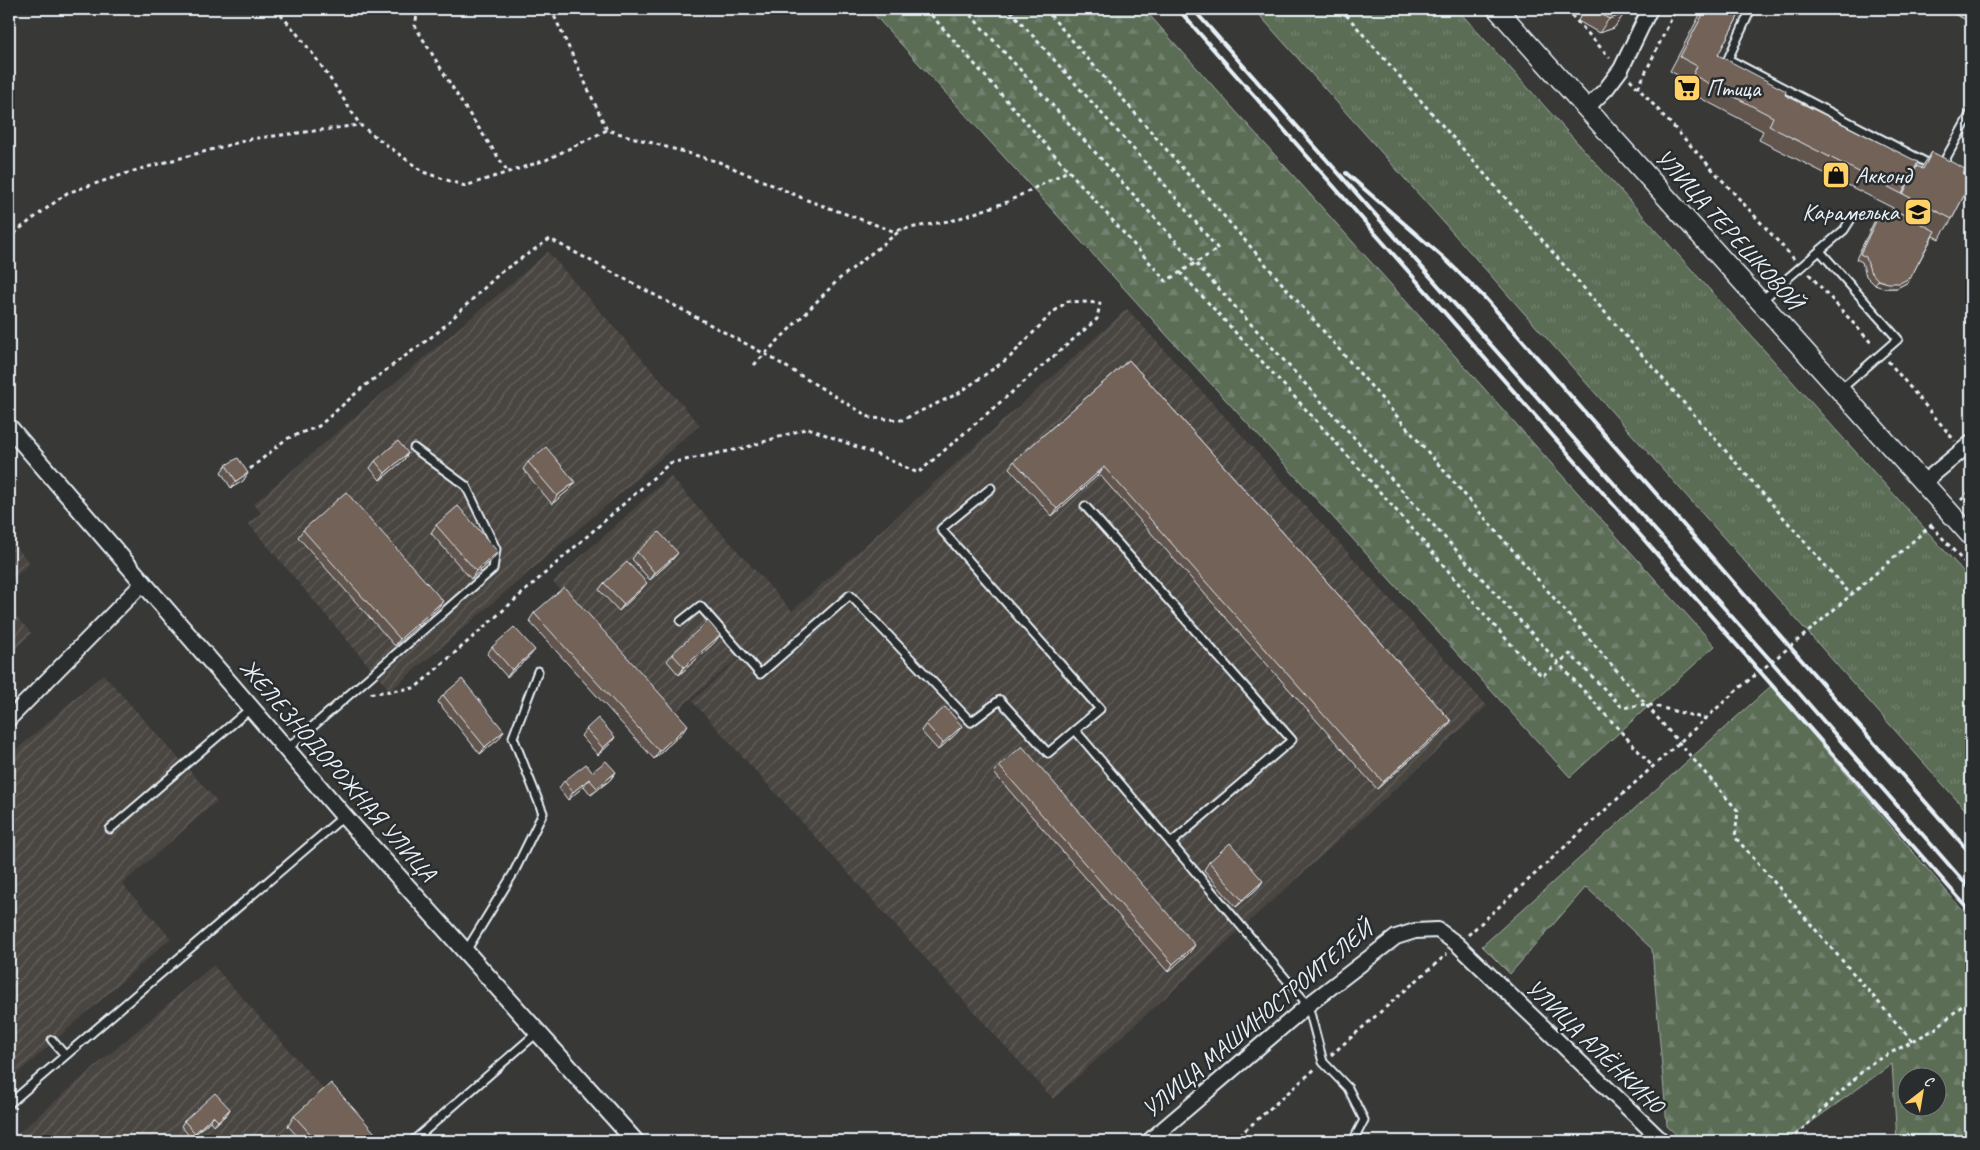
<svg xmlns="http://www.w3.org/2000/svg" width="1980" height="1150" viewBox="0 0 1980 1150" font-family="Caveat,sans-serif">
	<defs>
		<pattern id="industrial-furrows" width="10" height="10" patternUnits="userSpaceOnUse" patternTransform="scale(1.25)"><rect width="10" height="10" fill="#494541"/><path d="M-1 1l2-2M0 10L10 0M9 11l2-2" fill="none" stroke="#63605d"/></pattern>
		<pattern id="forest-firs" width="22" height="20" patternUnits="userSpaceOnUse" patternTransform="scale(1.25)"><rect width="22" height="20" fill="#5c6d56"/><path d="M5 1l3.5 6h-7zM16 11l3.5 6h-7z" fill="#73826f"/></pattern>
		<pattern id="park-tufts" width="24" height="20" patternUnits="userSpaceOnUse" patternTransform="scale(1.25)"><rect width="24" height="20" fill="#5c6d56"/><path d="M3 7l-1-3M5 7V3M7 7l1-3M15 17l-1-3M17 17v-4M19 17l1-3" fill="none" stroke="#73826f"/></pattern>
	</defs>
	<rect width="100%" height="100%" fill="#383837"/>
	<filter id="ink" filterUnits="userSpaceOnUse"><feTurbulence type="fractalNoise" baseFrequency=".02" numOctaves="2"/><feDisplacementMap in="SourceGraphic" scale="10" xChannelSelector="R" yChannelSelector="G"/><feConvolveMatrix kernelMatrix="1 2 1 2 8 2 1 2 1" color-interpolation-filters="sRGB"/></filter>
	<g filter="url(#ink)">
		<!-- industrial -->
		<g fill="url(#industrial-furrows)">
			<polygon points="548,252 700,425 390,691 248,523 261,513 253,504"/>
			<polygon points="1127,309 1487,706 1053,1099 692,701 768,632 673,714 553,582 670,476 792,611"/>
			<polygon points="9,539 30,563 9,583"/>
			<polygon points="9,608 31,633 9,655"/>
			<polygon points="103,674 217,801 122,884 171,938 9,1081 9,756"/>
			<polygon points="213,965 370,1141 9,1141"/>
		</g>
		<!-- forest -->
		<g fill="url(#forest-firs)" stroke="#a2afa7" fill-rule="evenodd">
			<polygon points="869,9 1144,9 1715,646 1570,777"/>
			<path d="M 1771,686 L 1971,920 L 1971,1141 L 1897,1141 L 1892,1064 L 1785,1141 L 1683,1141 L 1667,1126 L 1652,949 L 1586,887 L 1510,974 L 1482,946 ZM 1908,1078 L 1938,1078 L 1938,1108 L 1908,1108 Z"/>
		</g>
		<!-- park -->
		<polygon fill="url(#park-tufts)" stroke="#a2afa7" points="1254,9 1457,9 1971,580 1971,816"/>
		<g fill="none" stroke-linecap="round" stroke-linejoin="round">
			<!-- service casing -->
			<g stroke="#e8f1f8" stroke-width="11">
				<g id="service">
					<polyline points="1751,9 1728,59 1933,166"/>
					<polyline points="1941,167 1971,113"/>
					<polyline points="1820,251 1898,339 1841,389"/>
					<polyline points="1761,301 1844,230 1851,219"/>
					<polyline points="1085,506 1292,740 1171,843"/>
					<polyline points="681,621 700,606 760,674 850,595 971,722 1000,700 1048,753 1100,709 941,529 991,488"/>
					<polyline points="1075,730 1308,1005 1323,1062 1348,1088 1364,1120 1353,1141"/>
					<polyline points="287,749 493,569 496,549 466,486 414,448"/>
					<polyline points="110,829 251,708"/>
					<polyline points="466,951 513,874 543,813 513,737 538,671"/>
					<polyline points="52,1040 65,1055"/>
					<polyline points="9,1104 344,816"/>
					<polyline points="413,1141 538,1032"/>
				</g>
			</g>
			<!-- minor casing -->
			<g stroke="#e8f1f8" stroke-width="18">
				<g id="minor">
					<polyline points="1587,108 1606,89 1621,69 1650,9"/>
					<polyline points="1924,482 1971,443"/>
					<polyline points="9,719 144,582"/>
					<polyline points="1149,1141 1308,1005 1396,937 1415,931 1438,930 1457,944 1662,1141"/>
				</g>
			</g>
			<!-- tertiary casing -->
			<g stroke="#e8f1f8" stroke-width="20">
				<polyline id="tertiary" points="9,427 344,816 635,1141"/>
			</g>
			<!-- secondary casing -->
			<g stroke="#e8f1f8" stroke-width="22">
				<polyline id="secondary" points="1497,9 1971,536"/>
			</g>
			<!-- path -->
			<g stroke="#e8f1f8" stroke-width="3" stroke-dasharray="4 4" stroke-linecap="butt">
				<path d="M 275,9 C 309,44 334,84 360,125"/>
				<polyline points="418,9 415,26 462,103 508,172"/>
				<polyline points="551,9 607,130"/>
				<polyline points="926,9 1166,281 1218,249 1160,179 1009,9"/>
				<polyline points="965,9 1653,767"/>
				<polyline points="1045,9 1738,811 1735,837 1912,1041"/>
				<polyline points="1341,9 1851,595"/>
				<polyline points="1566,9 1610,58"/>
				<polyline points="1630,79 1794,259"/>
				<polyline points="1638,88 1676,9"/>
				<polyline points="9,240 18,230 67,193 140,169 251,139 360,125 423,172 465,186 546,160 607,130 719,162 807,200 893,231 954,220 1007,202 1068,171"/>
				<path d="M 1180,272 C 1257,356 1334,439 1409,525 C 1454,576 1494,630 1542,676 L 1570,654 L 1623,708 L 1646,704 L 1706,719"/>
				<polyline points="1809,274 1873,345"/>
				<polyline points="1888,361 1955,441"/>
				<polyline points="754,365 838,280 902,229"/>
				<polyline points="250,469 286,439 319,426 363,387 438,332 501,272 550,239 765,354 871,418 902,420 959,393 1010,357 1052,313 1068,301 1100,303 1097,319 918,473 883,457 808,428 744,448 670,463 415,688 367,694"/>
				<polyline points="1961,500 1971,491"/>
				<polyline points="1931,525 1971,570"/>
				<polyline points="1468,935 1738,689 1808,632 1935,522"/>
				<polyline points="1331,1055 1447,954"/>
				<polyline points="1233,1141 1315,1069"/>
				<polyline points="1790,1141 1870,1064 1935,1029 1971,998"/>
			</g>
			<!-- service -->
			<use href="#service" stroke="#2a2d2e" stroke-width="7"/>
			<!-- minor -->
			<use href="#minor" stroke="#2a2d2e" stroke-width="14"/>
			<!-- tertiary -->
			<use href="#tertiary" stroke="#2a2d2e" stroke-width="16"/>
			<!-- secondary -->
			<use href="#secondary" stroke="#2a2d2e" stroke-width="19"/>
			<!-- rail -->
			<g stroke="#e8f1f8" stroke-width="4">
				<polyline points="1178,9 1971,912"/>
				<polyline points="1193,9 1772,662 1971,890"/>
				<polyline points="1346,173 1446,260 1486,299 1971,854"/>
			</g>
		</g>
		<!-- wall -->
		<g fill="#62544d" stroke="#e8f1f8">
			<polygon points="1583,9 1627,9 1614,28 1599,33 1578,21"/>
			<polygon points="1703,9 1742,9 1718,55 1914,172 1917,166 1921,168 1932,152 1965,174 1971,161 1971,182 1952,219 1939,239 1933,236 1908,282 1897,288 1884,288 1875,285 1866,276 1862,262 1856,259 1874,222 1878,217 1886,221 1893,208 1759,140 1763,131 1683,89 1687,80 1670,71"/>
			<polygon points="1943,9 1971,9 1971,22"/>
			<polygon points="1129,360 1451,721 1446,728 1377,789 1099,474 1052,516 1009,468 1014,461"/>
			<polygon points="408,453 403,461 380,480 370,468 375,461"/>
			<polygon points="528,462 575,482 570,489 552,504 523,469"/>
			<polygon points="226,465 248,473 243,481 231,488 221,472"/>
			<polygon points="436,525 493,559 471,579 431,533"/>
			<polygon points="303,530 438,608 395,646 298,537"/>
			<polygon points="637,552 672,560 650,580 632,559"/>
			<polygon points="604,583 641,590 619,611 599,590"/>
			<polygon points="534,613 683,732 654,759 529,621"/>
			<polygon points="715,642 679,675 667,661 672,654"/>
			<polygon points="492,647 529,657 507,677 487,654"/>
			<polygon points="443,695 499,739 480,754 438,702"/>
			<polygon points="926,724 957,733 938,750 921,731"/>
			<polygon points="586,729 615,737 610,744 598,755 581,736"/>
			<polygon points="999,766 1190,952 1168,972 994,773"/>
			<polygon points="592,772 616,772 610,780 591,795 584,786 568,800 559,788 564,781"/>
			<polygon points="1209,862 1263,881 1258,888 1236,907 1204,870"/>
			<polygon points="230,1109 227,1114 214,1126 210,1121 191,1138 181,1126 184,1121"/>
			<polygon points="294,1116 382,1141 302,1141 288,1126"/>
		</g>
		<!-- shaded-wall -->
		<g fill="#50453e" stroke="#e8f1f8">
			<polygon points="1624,14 1614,28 1599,33 1609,19"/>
			<polygon points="1911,277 1908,282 1897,288 1884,288 1875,285 1878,280"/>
			<polygon points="408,453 403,461 380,480 385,473"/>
			<polygon points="1104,467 1099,474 1052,516 1057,509"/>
			<polygon points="248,473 243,481 231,488 236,481"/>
			<polygon points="575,482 570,489 552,504 557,496"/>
			<polygon points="498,552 493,559 471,579 476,571"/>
			<polygon points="678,553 672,560 650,580 655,573"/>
			<polygon points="647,583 641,590 619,611 624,604"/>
			<polygon points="443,601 438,608 395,646 400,639"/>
			<polygon points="720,635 715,642 679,675 684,667"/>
			<polygon points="535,650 529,657 507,677 512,670"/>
			<polygon points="1451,721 1446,728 1377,789 1383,782"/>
			<polygon points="688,725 683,732 654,759 659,751"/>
			<polygon points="962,726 957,733 938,750 943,743"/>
			<polygon points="504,731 499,739 480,754 485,747"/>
			<polygon points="615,737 610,744 598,755 603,748"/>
			<polygon points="616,772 610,780 591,795 597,788"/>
			<polygon points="589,779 584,786 568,800 573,792"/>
			<polygon points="1263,881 1258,888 1236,907 1242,900"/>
			<polygon points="1195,945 1190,952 1168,972 1173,964"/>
			<polygon points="230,1109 227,1114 214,1126 218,1121"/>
			<polygon points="213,1116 210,1121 191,1138 195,1133"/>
		</g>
		<!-- building -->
		<g fill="#726259" stroke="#e8f1f8">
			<polygon points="1592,9 1627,9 1624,14 1609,19"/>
			<polygon points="1706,9 1742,9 1718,55 1786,91 1785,95 1918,162 1902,194 1769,126 1773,117 1693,75 1697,66 1680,57"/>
			<polygon points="1932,152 1965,169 1963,174 1971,178 1971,182 1952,219 1903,194 1917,166 1923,169"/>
			<polygon points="1893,209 1935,231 1911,277 1900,283 1888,283 1878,280 1870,271 1866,257 1860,254 1878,217 1886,221"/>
			<polygon points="1129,360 1451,721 1383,782 1104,467 1057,509 1014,461"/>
			<polygon points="398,441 408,453 385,473 375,461"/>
			<polygon points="546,447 575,482 557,496 528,462"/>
			<polygon points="238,458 248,473 236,481 226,465"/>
			<polygon points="346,492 443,601 400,639 303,530"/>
			<polygon points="458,506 498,552 476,571 436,525"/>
			<polygon points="659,532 678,553 655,573 637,552"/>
			<polygon points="627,562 647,583 624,604 604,583"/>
			<polygon points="564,587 688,725 659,751 534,613"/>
			<polygon points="708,621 720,635 684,667 672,654"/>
			<polygon points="514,627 535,650 512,670 492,647"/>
			<polygon points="462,679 504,731 485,747 443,695"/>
			<polygon points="945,707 962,726 943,743 926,724"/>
			<polygon points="598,718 615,737 603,748 586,729"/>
			<polygon points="1022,746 1195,945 1173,964 999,766"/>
			<polygon points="606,761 616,772 597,788 589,779 573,792 564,781 586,764 592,772"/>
			<polygon points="1230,843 1263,881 1242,900 1209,862"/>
			<polygon points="331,1083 382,1141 317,1141 294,1116"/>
			<polygon points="215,1093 230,1109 218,1121 213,1116 195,1133 184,1121"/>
			<polygon points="271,1138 274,1141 268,1141"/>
		</g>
	</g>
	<!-- icons -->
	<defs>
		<g id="supermarket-square" transform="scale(1.4375)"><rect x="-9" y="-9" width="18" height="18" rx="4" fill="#ffd166" stroke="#2a2d2e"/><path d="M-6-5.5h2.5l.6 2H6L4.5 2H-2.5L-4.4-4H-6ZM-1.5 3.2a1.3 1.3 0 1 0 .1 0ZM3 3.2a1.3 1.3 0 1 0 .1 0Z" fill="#111"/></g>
		<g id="shop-square" transform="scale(1.4375)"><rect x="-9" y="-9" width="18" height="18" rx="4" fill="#ffd166" stroke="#2a2d2e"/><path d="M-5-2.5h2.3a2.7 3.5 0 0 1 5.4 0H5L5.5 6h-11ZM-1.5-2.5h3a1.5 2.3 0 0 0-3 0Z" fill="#111"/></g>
		<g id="school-square" transform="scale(1.4375)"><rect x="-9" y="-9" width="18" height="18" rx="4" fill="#ffd166" stroke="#2a2d2e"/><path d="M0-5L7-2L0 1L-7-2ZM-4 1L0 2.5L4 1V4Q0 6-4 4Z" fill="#111"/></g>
	</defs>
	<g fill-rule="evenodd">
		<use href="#supermarket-square" x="1687" y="88"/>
		<use href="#shop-square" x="1836" y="175"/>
		<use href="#school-square" x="1918" y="212"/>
	</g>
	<g text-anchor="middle" stroke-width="5" stroke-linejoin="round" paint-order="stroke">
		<!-- poi labels -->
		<g font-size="24" fill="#e8f1f8" stroke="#2a2d2e" text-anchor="start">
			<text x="1706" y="96">Птица</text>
			<text x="1855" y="183">Акконд</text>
			<text x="1899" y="220" text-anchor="end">Карамелька</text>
		</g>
		<!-- street labels -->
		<g font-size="24" fill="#e8f1f8" stroke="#2a2d2e">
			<text transform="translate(1729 229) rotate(48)" y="8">УЛИЦА ТЕРЕШКОВОЙ</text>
			<text transform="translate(338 770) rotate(49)" y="8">ЖЕЛЕЗНОДОРОЖНАЯ УЛИЦА</text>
			<text transform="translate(1257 1019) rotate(-40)" y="8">УЛИЦА МАШИНОСТРОИТЕЛЕЙ</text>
			<text transform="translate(1595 1046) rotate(44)" y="8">УЛИЦА АЛЁНКИНО</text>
		</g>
	</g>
	<!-- margin -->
	<rect width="1980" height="1150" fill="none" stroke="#2a2d2e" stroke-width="30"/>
	<rect x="15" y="15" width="1950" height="1120" fill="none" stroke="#e8f1f8" stroke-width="2" filter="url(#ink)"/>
	<!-- north arrow -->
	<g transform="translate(1922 1092) rotate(31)"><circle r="24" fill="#2a2d2e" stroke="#767b7f"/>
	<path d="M0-4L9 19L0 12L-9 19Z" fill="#ffd166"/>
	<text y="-8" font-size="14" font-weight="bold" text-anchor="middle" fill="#e8f1f8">С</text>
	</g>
</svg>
